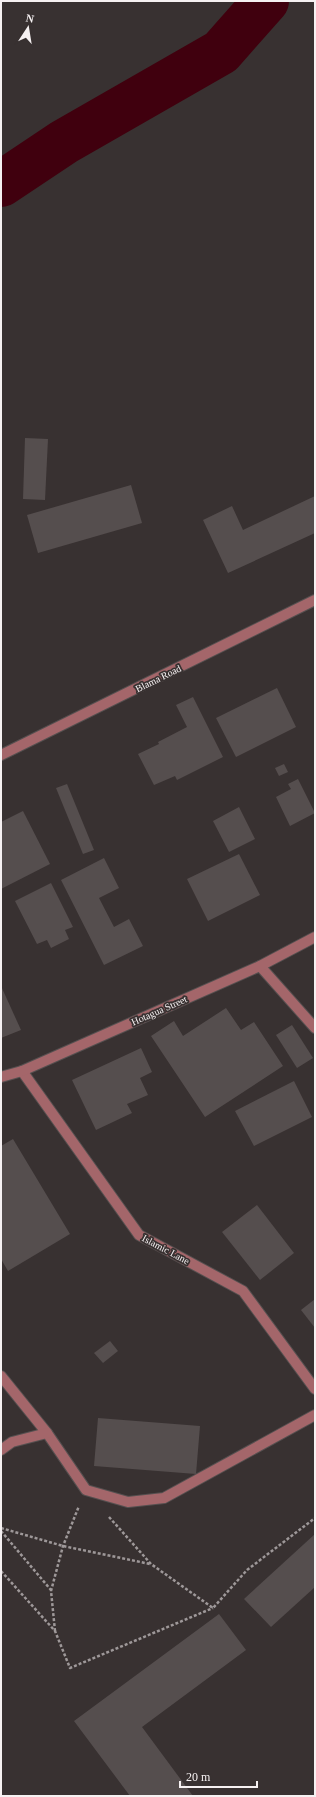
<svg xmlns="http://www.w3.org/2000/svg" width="316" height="1797" viewBox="0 0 316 1797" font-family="'Times New Roman',serif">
	<rect width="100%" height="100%" fill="#383131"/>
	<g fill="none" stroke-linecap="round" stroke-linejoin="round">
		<!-- river -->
		<polyline stroke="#40000e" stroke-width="46" points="1,184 64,142 221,52 266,1"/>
	</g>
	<!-- building -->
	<g fill="#554e4e">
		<polygon points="25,438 48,439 45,500 23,499"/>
		<polygon points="131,485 142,523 38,553 27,515"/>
		<polygon points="315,496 315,533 228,573 203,520 232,506 243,530"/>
		<polygon points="277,688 296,727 236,757 216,718"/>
		<polygon points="193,697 223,757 177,780 175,776 154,785 138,754 159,744 158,742 187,727 176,705"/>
		<polygon points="284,764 288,772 279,776 275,768"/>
		<polygon points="298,779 315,813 290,826 276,797 291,789 288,784"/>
		<polygon points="67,784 94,850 83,854 56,788"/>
		<polygon points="239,807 255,839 229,852 213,821"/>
		<polygon points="23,811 50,864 1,889 1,822"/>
		<polygon points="239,854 260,895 208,921 187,879"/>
		<polygon points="104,858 119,888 99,898 114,927 129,919 143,946 104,965 61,880"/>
		<polygon points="51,883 73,927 65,930 69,939 51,948 47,940 37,944 15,901"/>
		<polygon points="1,986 21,1030 1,1038"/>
		<polygon points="226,1008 241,1030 254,1022 283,1066 205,1117 151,1036 174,1021 183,1036"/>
		<polygon points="292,1025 313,1058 297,1068 276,1035"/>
		<polygon points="141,1048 152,1072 140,1078 148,1095 127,1104 132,1113 96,1130 72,1080"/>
		<polygon points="294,1081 312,1117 254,1146 235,1111"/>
		<polygon points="13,1139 70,1234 8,1271 1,1259 1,1146"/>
		<polygon points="257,1205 294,1253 260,1280 222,1232"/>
		<polygon points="315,1299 315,1328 301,1310"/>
		<polygon points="110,1341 118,1351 103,1363 94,1353"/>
		<polygon points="98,1418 200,1426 196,1474 94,1466"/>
		<polygon points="315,1534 315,1587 271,1627 244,1599"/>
		<polygon points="219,1614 246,1650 142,1727 193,1796 130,1796 74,1721"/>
	</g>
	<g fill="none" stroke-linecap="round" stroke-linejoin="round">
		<!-- minor casing -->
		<g stroke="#565050" stroke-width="12">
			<g id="minor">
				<polyline points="1,755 315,600"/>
				<polyline points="260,966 315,1028"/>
				<polyline points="22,1071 139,1235 243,1291 315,1389"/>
				<polyline points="1,1077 22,1071 260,966 315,937"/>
				<polyline points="1,1376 47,1433 86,1490 128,1502 164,1498 315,1415"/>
				<polyline points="1,1450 12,1442 47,1433"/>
			</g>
		</g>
		<!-- path -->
		<g stroke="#9e9899" stroke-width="2.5" stroke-dasharray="3 2" stroke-linecap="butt">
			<polyline points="109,1517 151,1564 213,1608 247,1570 315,1518"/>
			<polyline points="1,1528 63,1546 150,1564"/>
			<polyline points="1,1531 51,1590"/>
			<polyline points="1,1571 55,1631 70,1668 213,1608"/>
			<polyline points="55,1631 51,1591 63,1546 79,1506"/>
		</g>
		<!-- minor -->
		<use href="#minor" stroke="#a4666a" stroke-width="10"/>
	</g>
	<g text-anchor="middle" stroke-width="3.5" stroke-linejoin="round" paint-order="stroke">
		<!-- street labels -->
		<g font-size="10" fill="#f6f1f2" stroke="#383131">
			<text transform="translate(158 678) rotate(-26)" y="4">Blama Road</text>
			<text transform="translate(159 1010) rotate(-24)" y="4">Hotagua Street</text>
			<text transform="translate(166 1249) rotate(28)" y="4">Islamic Lane</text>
		</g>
	</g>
	<!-- border -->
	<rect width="316" height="1797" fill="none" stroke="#f6f1f2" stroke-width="4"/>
	<!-- north arrow -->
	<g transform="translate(28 28) rotate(12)" stroke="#383131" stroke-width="3" paint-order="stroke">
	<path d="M0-3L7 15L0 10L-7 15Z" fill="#f6f1f2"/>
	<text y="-6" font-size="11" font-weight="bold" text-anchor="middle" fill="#f6f1f2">N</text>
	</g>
	<!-- scale -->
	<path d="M180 1781v6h77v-6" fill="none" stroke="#f6f1f2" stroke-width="2"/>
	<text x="186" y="1781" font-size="12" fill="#f6f1f2" stroke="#383131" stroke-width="3" paint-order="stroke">20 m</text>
</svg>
